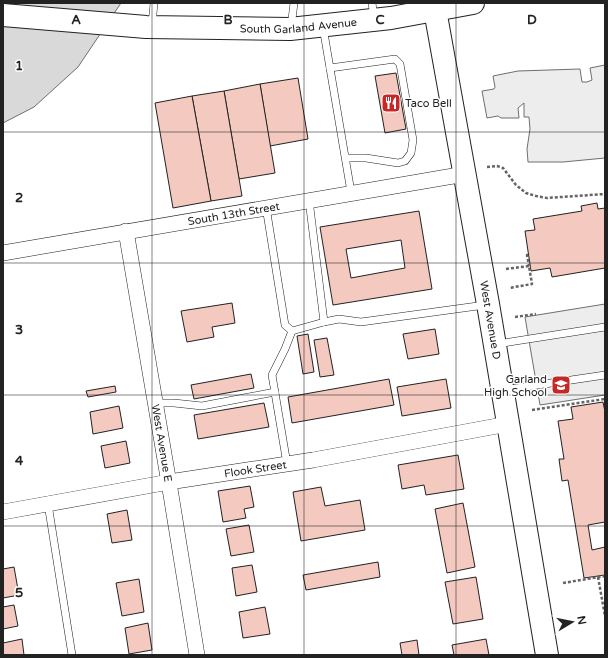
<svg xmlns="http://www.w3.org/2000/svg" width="608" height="658" viewBox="0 0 608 658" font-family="'Varela Round',sans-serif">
	<rect width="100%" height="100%" fill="#fff"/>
	<!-- parking -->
	<g fill="#ededed" stroke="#6f6f6f">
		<polygon points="605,65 605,158 563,162 528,162 527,149 530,129 529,117 524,117 524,103 518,108 519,118 501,118 498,116 487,118 482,91 494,89 495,87 493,76 518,71 580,69 582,82 587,82 592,80 590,68"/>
		<polygon points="605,304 605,395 540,405 525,317"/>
	</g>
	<!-- water -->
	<polygon fill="#d9d9d9" stroke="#6f6f6f" points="3,3 121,3 78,67 34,107 3,123"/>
	<!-- building -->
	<g fill="#f3c9c0" stroke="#222" fill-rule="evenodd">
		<polygon points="396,73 406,129 385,133 375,76"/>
		<polygon points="298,78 308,139 270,146 260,84"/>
		<polygon points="260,84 275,173 239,179 224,91"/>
		<polygon points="224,91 242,196 211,201 192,96"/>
		<polygon points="192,96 211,201 173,208 155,103"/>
		<polygon points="597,203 598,209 605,208 605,268 552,277 550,268 531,271 525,231 535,230 533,219 582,211 581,206"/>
		<path d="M 419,211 L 432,289 L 333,305 L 320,227 ZM 401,240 L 405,268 L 351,278 L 346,249 Z"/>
		<polygon points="232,303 235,323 212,327 214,337 187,342 181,311"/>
		<polygon points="435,329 439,354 408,359 403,334"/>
		<polygon points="308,334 314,372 303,374 297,336"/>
		<polygon points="327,338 334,375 320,377 314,340"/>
		<polygon points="251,374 254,388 194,399 191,385"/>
		<polygon points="389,379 394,405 292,423 288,397"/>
		<polygon points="446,379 451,408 402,416 397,387"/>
		<polygon points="115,386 116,392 88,397 86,391"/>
		<polygon points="603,402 605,412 605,522 588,525 592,550 605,547 605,575 584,578 568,480 562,481 559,459 564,459 558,421 573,419 571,407"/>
		<polygon points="264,403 269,427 198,439 194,415"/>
		<polygon points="119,406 123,428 93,434 90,412"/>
		<polygon points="126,441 130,463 105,468 101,446"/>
		<polygon points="458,455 464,489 426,495 424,485 402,489 398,465"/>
		<polygon points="250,486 254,507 244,509 246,518 223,522 218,491"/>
		<polygon points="321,487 325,506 360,500 365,530 301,541 293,492"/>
		<polygon points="463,503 475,567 447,573 435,509"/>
		<polygon points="127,510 132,540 112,543 107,514"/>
		<polygon points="249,525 254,552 231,556 226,529"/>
		<polygon points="378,562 380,577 306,590 303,575"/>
		<polygon points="252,565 257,592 236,596 232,568"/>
		<polygon points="14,567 19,595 3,598 3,569"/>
		<polygon points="476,577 483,619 453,624 445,582"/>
		<polygon points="139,579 144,612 122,616 116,583"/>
		<polygon points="14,605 18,626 3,629 3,607"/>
		<polygon points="265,607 270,634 243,638 239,612"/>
		<polygon points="148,623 152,650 129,654 125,628"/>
		<polygon points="22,639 24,655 3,655 3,643"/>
		<polygon points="486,639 489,655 454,655 452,645"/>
		<polygon points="417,640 419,655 402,655 400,643"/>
	</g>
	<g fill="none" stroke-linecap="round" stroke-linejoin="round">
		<!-- service casing -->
		<g stroke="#222" stroke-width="8">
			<g id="service">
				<polyline points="372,3 374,17"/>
				<polyline points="152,25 154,3"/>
				<polyline points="291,27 294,3"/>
				<polyline points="323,27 351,192"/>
				<polyline points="330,68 395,59 400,64 413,140 411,153 405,161 398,163 366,158 346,158"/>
				<polyline points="309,200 324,322 339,319 361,322 485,305"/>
				<polyline points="266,207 285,325 292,331 324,322"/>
				<polyline points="497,344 605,327"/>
				<polyline points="504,390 605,375"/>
				<polyline points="155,403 174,403 202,406 275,392"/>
				<polyline points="287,464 272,375 285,349 292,331"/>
				<polyline points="48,504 72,655"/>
			</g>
		</g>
		<!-- minor casing -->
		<g stroke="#222" stroke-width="16">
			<g id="minor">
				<path id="s1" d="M 126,231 L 171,495 L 197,655"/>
				<path id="s2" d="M 3,253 L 465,174"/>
				<path id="s3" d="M 3,512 L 169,482 L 313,460 L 508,424"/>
			</g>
		</g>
		<!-- primary casing -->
		<g stroke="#222" stroke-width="24">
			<g id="primary">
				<path id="s4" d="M 435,10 L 488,304 L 547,655"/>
				<path id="s5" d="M 3,15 L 146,27 L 290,29 L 391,18 L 473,3"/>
			</g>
		</g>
		<!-- path -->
		<g stroke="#646464" stroke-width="2.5" stroke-dasharray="3 2" stroke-linecap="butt">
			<polyline points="487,167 497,166 503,168 516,185 526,193 536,196 547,198 605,194"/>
			<polyline points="528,255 527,255 529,266"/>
			<polyline points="506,269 529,266 532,284 509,288"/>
			<polyline points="515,317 536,314"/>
			<polyline points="532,410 605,399"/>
			<polyline points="598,577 605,616"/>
			<polyline points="563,583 605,576"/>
		</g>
		<!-- service -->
		<use href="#service" stroke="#fff" stroke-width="7"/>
		<!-- minor -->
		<use href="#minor" stroke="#fff" stroke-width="15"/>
		<!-- primary -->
		<use href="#primary" stroke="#fff" stroke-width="22"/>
	</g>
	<!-- grid -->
	<path fill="none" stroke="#222" stroke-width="1" stroke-opacity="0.55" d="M 152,3 L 152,655M 304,3 L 304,655M 456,3 L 456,655M 3,132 L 605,132M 3,263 L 605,263M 3,395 L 605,395M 3,526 L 605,526"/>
	<!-- icons -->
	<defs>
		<g id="restaurant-square" transform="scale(1)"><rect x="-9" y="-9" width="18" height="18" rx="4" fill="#c62828" stroke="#fff"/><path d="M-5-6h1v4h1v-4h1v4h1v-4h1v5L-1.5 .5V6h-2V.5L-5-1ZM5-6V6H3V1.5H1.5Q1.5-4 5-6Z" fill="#fff"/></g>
		<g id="school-square" transform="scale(1)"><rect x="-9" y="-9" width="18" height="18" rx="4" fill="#c62828" stroke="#fff"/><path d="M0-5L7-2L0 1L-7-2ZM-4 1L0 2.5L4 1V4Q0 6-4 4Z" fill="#fff"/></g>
	</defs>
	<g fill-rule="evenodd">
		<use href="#restaurant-square" x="391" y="103"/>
		<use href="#school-square" x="561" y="385"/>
	</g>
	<g text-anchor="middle" stroke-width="3" stroke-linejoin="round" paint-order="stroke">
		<!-- street labels -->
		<g font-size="11" fill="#222" stroke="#fff">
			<text dy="4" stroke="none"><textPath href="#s5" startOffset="296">South Garland Avenue</textPath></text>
			<text dy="4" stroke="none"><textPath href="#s2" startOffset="234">South 13th Street</textPath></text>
			<text dy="4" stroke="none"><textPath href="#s4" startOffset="315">West Avenue D</textPath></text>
			<text dy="4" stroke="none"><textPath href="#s1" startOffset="215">West Avenue E</textPath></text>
			<text dy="4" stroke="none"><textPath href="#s3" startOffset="256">Flook Street</textPath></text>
		</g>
		<!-- poi labels -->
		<g font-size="11" fill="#222" stroke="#fff" text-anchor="start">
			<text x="405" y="107">Taco Bell</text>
			<text x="547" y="383" text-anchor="end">Garland<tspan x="547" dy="13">High School</tspan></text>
		</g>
	</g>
	<g font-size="13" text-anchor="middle" font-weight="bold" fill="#222" stroke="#fff" stroke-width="3" stroke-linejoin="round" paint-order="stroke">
		<text x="76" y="24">A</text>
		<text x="228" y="24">B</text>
		<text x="380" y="24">C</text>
		<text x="532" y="24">D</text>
		<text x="19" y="70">1</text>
		<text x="19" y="202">2</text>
		<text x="19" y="334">3</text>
		<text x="19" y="465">4</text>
		<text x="19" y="597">5</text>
	</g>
	<!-- border -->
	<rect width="608" height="658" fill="none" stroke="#222222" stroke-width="8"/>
	<!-- north arrow -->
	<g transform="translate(572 622) rotate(80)" stroke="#ffffff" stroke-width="3" paint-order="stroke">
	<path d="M0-3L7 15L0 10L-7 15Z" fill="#222222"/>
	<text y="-6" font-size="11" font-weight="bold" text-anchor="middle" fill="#222222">N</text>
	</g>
</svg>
